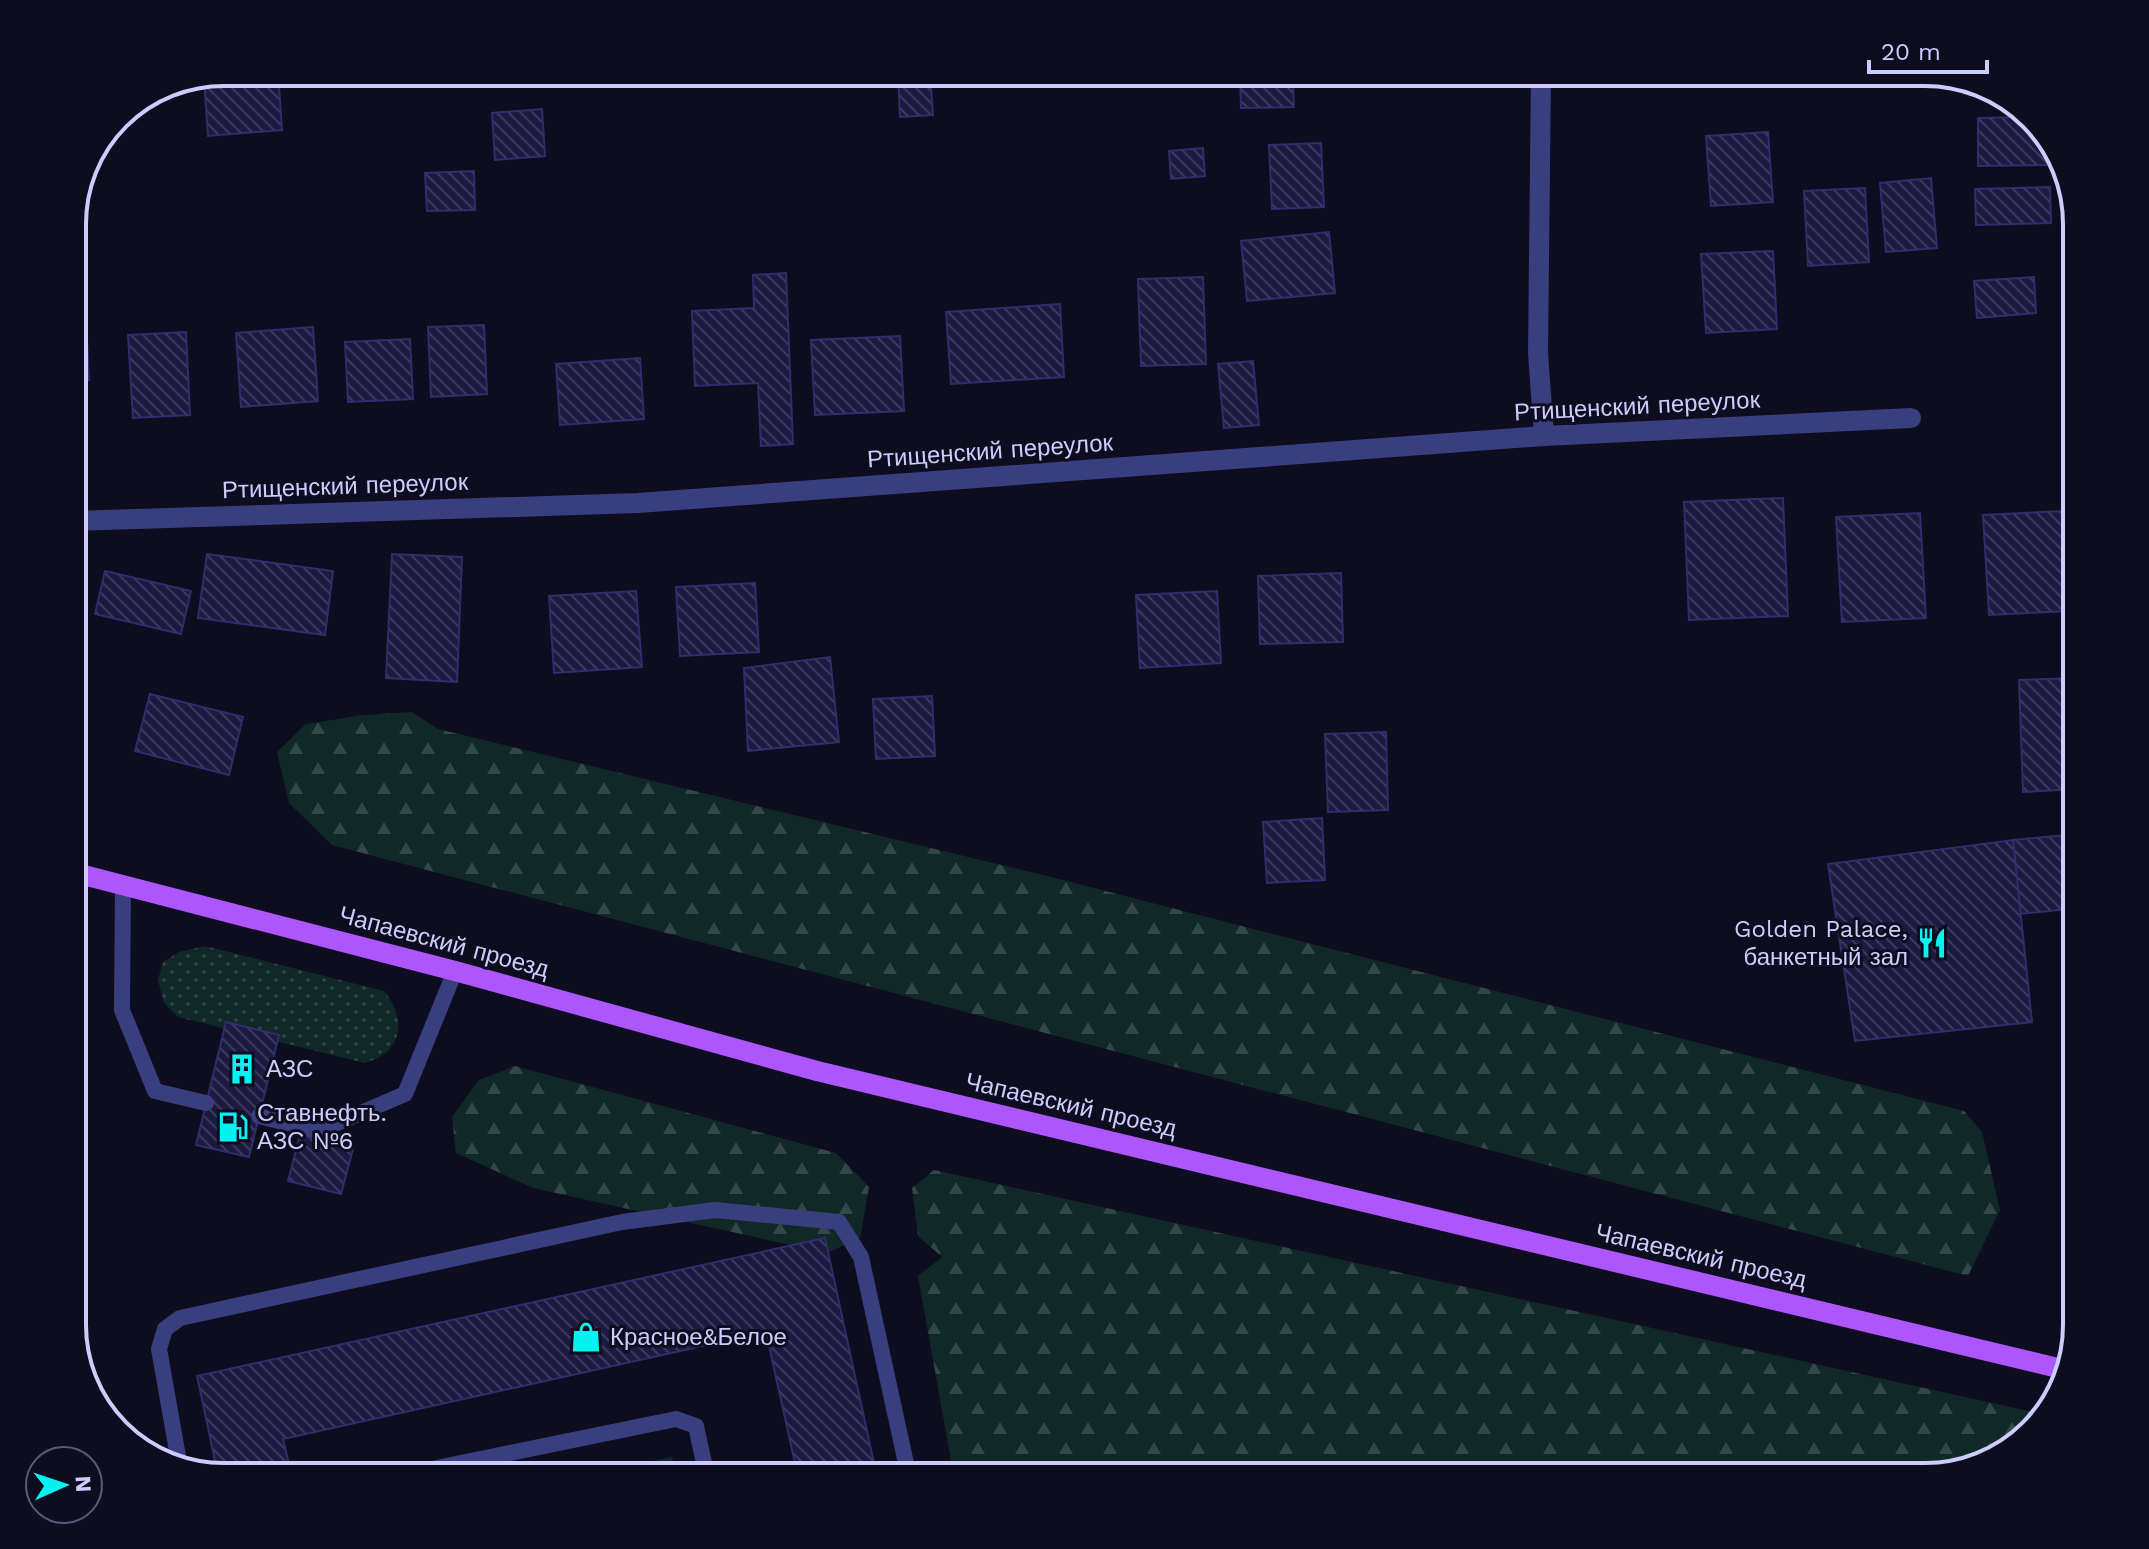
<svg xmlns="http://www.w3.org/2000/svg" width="2149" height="1549" viewBox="0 0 2149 1549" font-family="'Work Sans',sans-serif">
	<defs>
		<pattern id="green-dots" width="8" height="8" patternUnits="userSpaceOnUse" patternTransform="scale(2)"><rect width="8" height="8" fill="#102926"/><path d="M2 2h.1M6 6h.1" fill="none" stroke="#324747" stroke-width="1.8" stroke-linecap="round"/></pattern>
		<pattern id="forest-firs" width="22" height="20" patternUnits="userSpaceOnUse" patternTransform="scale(2)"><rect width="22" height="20" fill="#102926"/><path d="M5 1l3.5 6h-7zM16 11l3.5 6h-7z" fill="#324747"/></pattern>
		<pattern id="building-back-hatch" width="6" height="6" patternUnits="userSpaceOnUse" patternTransform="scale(2)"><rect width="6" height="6" fill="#1d1940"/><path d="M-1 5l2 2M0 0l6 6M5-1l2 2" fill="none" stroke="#3d395d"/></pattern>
	</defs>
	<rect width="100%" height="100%" fill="#0e0d1f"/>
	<!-- green -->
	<path fill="url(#green-dots)" d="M 205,946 L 384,991 C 407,1020 403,1052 365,1063 L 178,1017 L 164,1003 L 158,980 L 163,962 L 179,952 Z"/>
	<!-- forest -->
	<g fill="url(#forest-firs)">
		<polygon points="412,712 438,729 1047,876 1964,1111 1982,1132 2000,1210 1968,1276 332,845 289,803 277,752 306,724 364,715"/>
		<polygon points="515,1066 836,1153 869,1187 860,1238 827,1253 533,1188 456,1153 452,1117 479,1080"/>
		<polygon points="934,1170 2047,1415 1993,1461 1925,1477 954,1477 918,1276 942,1257 918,1236 912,1188"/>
	</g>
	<!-- pitch -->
	<polygon fill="#102926" points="672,1457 676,1477 576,1477"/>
	<!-- building -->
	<g fill="url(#building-back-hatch)" stroke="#312c6c" stroke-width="2">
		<polygon points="224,72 278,72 282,130 208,136 204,79"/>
		<polygon points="898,72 930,72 933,115 900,117"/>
		<polygon points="1240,72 1322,72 1323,83 1293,83 1294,107 1241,108"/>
		<polygon points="542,109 545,156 495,160 492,113"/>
		<polygon points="2028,117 2051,144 2051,165 1978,166 1978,118"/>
		<polygon points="1768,132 1773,202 1711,206 1706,136"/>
		<polygon points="1321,143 1324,207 1272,209 1269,145"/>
		<polygon points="1203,148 1205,176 1171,179 1169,151"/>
		<polygon points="474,171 475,210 427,211 425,173"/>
		<polygon points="1931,178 1937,248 1886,252 1880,183"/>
		<polygon points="2050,187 2051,223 1976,225 1975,189"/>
		<polygon points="1865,188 1869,262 1808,266 1804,191"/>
		<polygon points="1329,232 1335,293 1247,301 1241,241"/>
		<polygon points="1773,251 1777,329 1706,333 1701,254"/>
		<polygon points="786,273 793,444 761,446 758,383 695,386 692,311 754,308 753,275"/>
		<polygon points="1203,277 1206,364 1141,366 1138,279"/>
		<polygon points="2034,277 2036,313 1977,318 1974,281"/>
		<polygon points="1060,304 1064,377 951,384 946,312"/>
		<polygon points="86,318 89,380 72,381 72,319"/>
		<polygon points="484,325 487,394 431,397 428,327"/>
		<polygon points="313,327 318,401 241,407 236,333"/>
		<polygon points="186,332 190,415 133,418 128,335"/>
		<polygon points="900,336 904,411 815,415 811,340"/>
		<polygon points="410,339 413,399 348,402 345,342"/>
		<polygon points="640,358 644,419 560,425 556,364"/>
		<polygon points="1253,361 1259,425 1224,428 1218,364"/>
		<polygon points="1783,498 1788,616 1689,620 1684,502"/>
		<polygon points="2064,511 2069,611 1989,615 1983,515"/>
		<polygon points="1920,513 1926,618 1842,622 1836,517"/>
		<polygon points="207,554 333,571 325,635 198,618"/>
		<polygon points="392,554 462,557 457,682 386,678"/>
		<polygon points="105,571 191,591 181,634 95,614"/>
		<polygon points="1341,573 1343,642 1260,644 1258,576"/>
		<polygon points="755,583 759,652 680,656 676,587"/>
		<polygon points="636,591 642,667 554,673 549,596"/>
		<polygon points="1217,591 1221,663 1140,668 1136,595"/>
		<polygon points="830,657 839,742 748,751 744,668"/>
		<polygon points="2077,678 2077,789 2023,792 2019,680"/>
		<polygon points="150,694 243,717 229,775 135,751"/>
		<polygon points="932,696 935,756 876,759 873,699"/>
		<polygon points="1386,732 1388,810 1328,812 1325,734"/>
		<polygon points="1322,818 1325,880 1267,883 1263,822"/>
		<polygon points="2077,834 2077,908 2019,914 2013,840"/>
		<polygon points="2013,840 2032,1022 1855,1041 1828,864"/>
		<polygon points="226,1022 279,1035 249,1157 196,1145"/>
		<polygon points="300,1135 353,1149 341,1194 288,1181"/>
		<polygon points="825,1238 877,1477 798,1477 766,1332 283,1439 292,1477 218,1475 197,1376"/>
	</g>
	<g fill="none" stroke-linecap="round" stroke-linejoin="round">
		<!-- lane -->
		<g stroke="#393e7e" stroke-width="16">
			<polyline points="123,885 122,1010 155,1091 206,1103"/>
			<polyline points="259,1116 319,1131 405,1094 455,971"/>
			<polyline points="179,1462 159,1349 165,1329 180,1318 622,1222 715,1210 839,1222 861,1257 909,1477"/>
			<polyline points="393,1477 676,1419 696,1426 707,1477"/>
		</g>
		<!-- street -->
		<g stroke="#393e7e" stroke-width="20">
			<polyline points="1541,72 1538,353 1544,436"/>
			<polyline points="72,521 638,503 1544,436 1911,418"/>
		</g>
		<!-- primary -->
		<polyline stroke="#ac56fc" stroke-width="20" points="72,872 455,971 817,1071 2062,1369"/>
	</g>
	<!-- icons -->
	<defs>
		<g id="restaurant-bare" transform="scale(2.4)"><path d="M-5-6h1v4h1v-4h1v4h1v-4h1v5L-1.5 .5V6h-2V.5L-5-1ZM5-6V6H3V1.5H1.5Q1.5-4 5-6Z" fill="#04f2f0" stroke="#0e0d1f" stroke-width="2.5" paint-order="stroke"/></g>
		<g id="building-bare" transform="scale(2.4)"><path d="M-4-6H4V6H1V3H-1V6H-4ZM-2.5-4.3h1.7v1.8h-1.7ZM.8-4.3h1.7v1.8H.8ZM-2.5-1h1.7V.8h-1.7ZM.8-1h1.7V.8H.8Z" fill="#04f2f0" stroke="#0e0d1f" stroke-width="2.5" paint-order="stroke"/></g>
		<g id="fuel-bare" transform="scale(2.4)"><path d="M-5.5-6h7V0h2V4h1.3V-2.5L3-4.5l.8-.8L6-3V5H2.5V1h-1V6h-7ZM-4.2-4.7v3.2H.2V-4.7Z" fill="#04f2f0" stroke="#0e0d1f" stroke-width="2.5" paint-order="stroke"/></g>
		<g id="shop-bare" transform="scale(2.4)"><path d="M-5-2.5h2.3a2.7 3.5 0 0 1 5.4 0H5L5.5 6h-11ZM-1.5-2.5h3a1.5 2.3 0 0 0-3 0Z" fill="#04f2f0" stroke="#0e0d1f" stroke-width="2.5" paint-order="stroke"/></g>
	</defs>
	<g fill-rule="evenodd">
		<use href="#restaurant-bare" x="1932" y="943"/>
		<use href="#building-bare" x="242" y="1069"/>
		<use href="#fuel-bare" x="233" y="1127"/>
		<use href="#shop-bare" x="586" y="1337"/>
	</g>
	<g text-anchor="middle" stroke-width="6" stroke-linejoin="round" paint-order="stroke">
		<!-- street labels -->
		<g font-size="24" fill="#cdccfe" stroke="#0e0d1f">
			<text transform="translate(1637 406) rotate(-3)" y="8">Ртищенский переулок</text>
			<text transform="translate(990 451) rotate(-4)" y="8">Ртищенский переулок</text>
			<text transform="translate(345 486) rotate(-2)" y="8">Ртищенский переулок</text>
			<text transform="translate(444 942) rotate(15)" y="8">Чапаевский проезд</text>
			<text transform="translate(1071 1105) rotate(13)" y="8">Чапаевский проезд</text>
			<text transform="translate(1701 1256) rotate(13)" y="8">Чапаевский проезд</text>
		</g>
		<!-- poi labels -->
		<g font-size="24" fill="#cdccfe" stroke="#0e0d1f" text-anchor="start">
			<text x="1908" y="937" text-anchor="end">Golden Palace,<tspan x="1908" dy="28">банкетный зал</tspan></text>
			<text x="266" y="1077">АЗС</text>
			<text x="257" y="1121">Ставнефть.<tspan x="257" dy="28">АЗС №6</tspan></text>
			<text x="610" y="1345">Красное&amp;Белое</text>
		</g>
	</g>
	<!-- crop -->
	<path d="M0 0H2149V1549H0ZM224 86H1925A138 138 0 0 1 2063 224V1325A138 138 0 0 1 1925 1463H224A138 138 0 0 1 86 1325V224A138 138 0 0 1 224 86Z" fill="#0e0d1f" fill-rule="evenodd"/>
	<path fill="none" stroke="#cdccfe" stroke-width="4" d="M224 86H1925A138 138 0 0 1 2063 224V1325A138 138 0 0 1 1925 1463H224A138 138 0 0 1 86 1325V224A138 138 0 0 1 224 86Z"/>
	<!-- north arrow -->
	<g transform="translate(64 1485) rotate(87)"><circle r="38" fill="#0e0d1f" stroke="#5a5978" stroke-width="2"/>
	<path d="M0-6L14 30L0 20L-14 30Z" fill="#04f2f0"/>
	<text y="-12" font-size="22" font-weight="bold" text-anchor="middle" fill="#cdccfe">N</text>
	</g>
	<!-- scale -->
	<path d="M1869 60v12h118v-12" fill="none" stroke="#cdccfe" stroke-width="4"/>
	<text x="1881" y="60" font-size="24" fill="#cdccfe" stroke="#0e0d1f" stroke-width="6" paint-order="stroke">20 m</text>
</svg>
